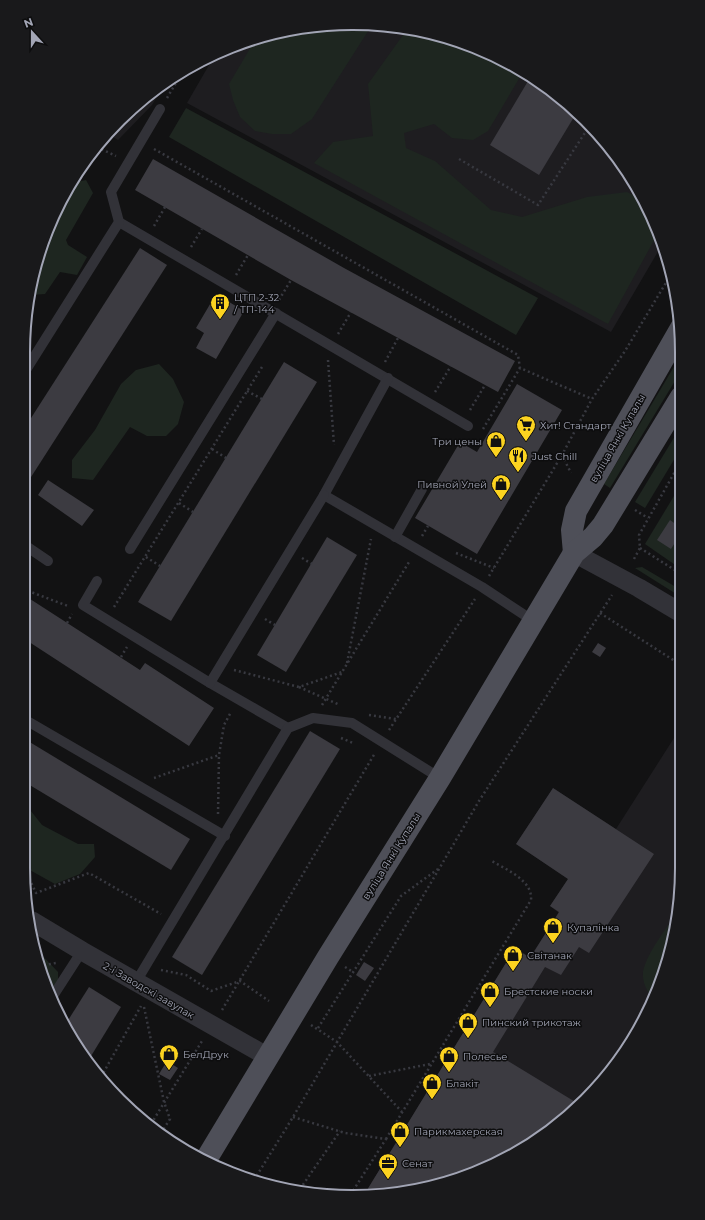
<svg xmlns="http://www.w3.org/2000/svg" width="705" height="1220" viewBox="0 0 705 1220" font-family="Montserrat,sans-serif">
	<rect width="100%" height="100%" fill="#121213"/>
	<!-- built -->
	<g fill="#1e1d20">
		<polygon points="352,23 417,29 478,48 535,78 586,120 638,188 663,243 611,332 187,103 216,53 226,48 288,29"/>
		<polygon points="167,80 152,105 118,140 108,134 119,120"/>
		<polygon points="681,727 681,889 665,973 627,1050 553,1129 459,1179 374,1196 364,1195 515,948 530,957 559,913 550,906 568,879 516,844 553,788 616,829"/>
	</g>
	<!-- green -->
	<g fill="#1e2620">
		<polygon points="352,23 372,25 312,119 291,134 272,134 255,131 240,117 233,100 229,84 255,40 288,29"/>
		<polygon points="408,28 417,29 478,48 523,72 488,131 473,140 452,138 434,124 404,133 406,148 435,161 491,210 522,217 587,197 627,192 643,200 658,233 608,324 314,163 333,142 373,136 368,84"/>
		<polygon points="186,108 538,298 516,335 169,137"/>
		<polygon points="86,180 93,193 66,240 68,245 87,257 77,275 60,272 45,294 31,295 40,247 72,183"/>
		<polygon points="681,355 681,371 610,488 604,484"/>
		<polygon points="159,364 173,379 184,402 178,424 166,436 147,436 130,427 93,480 72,478 72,460 95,430 121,384 136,370"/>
		<polygon points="681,426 681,448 645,508 635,502"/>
		<polygon points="677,491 681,494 681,569 645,544"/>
		<polygon points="642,567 681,590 681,597 635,568"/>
		<polygon points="23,801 42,825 78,844 94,844 95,857 80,874 55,884 28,869 23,855"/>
		<path d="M 677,912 L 665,973 L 652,998 C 647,991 642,982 643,972 C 646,954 667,928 677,912 Z"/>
		<polygon points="37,950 58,972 58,1006 40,973"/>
	</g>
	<!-- building -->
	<g fill="#3c3b41">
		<polygon points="531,76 577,112 539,175 490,145"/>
		<polygon points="153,159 344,268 515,361 498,392 291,280 135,190"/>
		<polygon points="140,248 167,265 24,488 24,429"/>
		<polygon points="216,294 244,311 216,359 196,348 204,333 196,328"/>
		<polygon points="284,362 317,382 171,621 138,602"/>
		<polygon points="517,384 562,410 477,554 415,518 460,442 477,452"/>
		<polygon points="48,480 94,510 82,526 38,495"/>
		<polygon points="670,520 681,528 681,533 671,549 657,540"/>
		<polygon points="327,537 357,555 286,672 257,655"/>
		<polygon points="27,597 140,670 145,663 214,708 189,746 23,638 23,603"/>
		<polygon points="598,643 606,648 600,657 592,652"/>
		<polygon points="310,731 340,749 202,975 172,957"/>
		<polygon points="23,738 190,839 171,870 23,781"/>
		<polygon points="553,788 654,854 589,953 579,947 561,975 545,967 493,1052 577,1103 553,1129 459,1179 374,1196 364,1195 515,948 530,958 559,912 550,906 568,879 516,844"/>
		<polygon points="364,962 374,968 365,981 356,975"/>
		<polygon points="89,987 121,1007 88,1061 67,1022"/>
		<polygon points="167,1061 178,1068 170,1080 159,1074"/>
	</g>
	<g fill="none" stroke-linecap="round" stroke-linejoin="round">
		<!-- path -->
		<g stroke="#383940" stroke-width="2.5" stroke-dasharray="2 3" stroke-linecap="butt">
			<polyline points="167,98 183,71"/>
			<polyline points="97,147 116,156"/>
			<polyline points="154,149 518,355 520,368 592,399"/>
			<polyline points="459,159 538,205 590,125"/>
			<polyline points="154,226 165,207"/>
			<polyline points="191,247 202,229"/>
			<polyline points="236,275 248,255"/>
			<polyline points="279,300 291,280"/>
			<polyline points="338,334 351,312"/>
			<polyline points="328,360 334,445"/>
			<polyline points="385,362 398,338"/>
			<polyline points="247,391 262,399"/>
			<polyline points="435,392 451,366"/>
			<polyline points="470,410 485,385"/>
			<polyline points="483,429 520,368"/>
			<polyline points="212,449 226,458"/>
			<polyline points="562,455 571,473"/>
			<polyline points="179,503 193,512"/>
			<polyline points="635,510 648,518"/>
			<polyline points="422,536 428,526"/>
			<polyline points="640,548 681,574"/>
			<polyline points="456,553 494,568"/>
			<polyline points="146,557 160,566"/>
			<polyline points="302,558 312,564"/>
			<polyline points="634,559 640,548 639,535 681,461"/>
			<polyline points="489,576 562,455 592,399 625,351 670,276"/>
			<polyline points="23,589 68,606"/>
			<polyline points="114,607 262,367"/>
			<polyline points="600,613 681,665"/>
			<polyline points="265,619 275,625"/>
			<polyline points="67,623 72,614"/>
			<polyline points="121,657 127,647"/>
			<polyline points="347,663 371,539"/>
			<polyline points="234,670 299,687 342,672"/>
			<polyline points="299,687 340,705"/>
			<polyline points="322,705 409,562"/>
			<polyline points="369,715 396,719"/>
			<polyline points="389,730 475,599"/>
			<polyline points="341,738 353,743"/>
			<polyline points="154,778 219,755 224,725 231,712"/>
			<polyline points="218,814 219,755"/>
			<polyline points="23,865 36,893 89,873 161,914"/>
			<polyline points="39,966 56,963"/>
			<polyline points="345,967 353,972"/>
			<polyline points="161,970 186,975 211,991 240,981 269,1001"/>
			<polyline points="144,1007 164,1102 170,1119 161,1133"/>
			<polyline points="222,1010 375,753"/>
			<polyline points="311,1025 337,1042 402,1112"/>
			<polyline points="318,1028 401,896 438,869"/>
			<polyline points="369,1076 430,1064"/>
			<polyline points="101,1077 141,1006"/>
			<polyline points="293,1117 345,1133 386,1139 351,1194"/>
			<polyline points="151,1124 202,1041"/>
			<polyline points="163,1136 189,1150"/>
			<path d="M 386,1139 L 531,900 C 533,880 505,869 490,860"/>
			<polyline points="254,1180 293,1117 479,801 612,595"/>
			<polyline points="300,1189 340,1131"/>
		</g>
		<!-- lane -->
		<g stroke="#323238" stroke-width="10">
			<polyline points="119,222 468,426"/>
			<polyline points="24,373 119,222 111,192 160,109"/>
			<polyline points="388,378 324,495 482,587 532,620"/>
			<polyline points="395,537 422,489"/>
			<polyline points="23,544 48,561"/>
			<polyline points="130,549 276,313"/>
			<polyline points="97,581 83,605 210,683 288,728"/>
			<polyline points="210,683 324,495"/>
			<polyline points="29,722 225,836"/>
			<polyline points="136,982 288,728 313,718 352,723 440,778"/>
			<polyline points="53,996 82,951"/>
		</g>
		<!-- street -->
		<g stroke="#323238" stroke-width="19">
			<polyline points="574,553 639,588 681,613"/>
			<polyline points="32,921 82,951 268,1057"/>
		</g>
		<!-- primary -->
		<g stroke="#4e4f58" stroke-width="22">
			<polyline points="574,553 572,530 576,511 681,328"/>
			<polyline points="207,1158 328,957 440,778 574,553 593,537 603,525 681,397"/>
		</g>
	</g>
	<!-- icons -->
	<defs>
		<g id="building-pin" transform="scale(1)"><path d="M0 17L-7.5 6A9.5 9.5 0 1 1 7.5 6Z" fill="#fcd320" stroke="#0d0d0e"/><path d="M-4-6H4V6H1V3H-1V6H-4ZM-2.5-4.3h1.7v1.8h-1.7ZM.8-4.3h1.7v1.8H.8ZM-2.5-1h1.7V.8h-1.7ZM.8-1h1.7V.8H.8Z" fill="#111"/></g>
		<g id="supermarket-pin" transform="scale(1)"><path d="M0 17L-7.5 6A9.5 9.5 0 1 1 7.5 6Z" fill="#fcd320" stroke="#0d0d0e"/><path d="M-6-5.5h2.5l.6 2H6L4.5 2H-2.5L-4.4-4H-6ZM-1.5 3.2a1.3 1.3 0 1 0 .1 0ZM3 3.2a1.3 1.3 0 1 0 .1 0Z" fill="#111"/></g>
		<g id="shop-pin" transform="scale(1)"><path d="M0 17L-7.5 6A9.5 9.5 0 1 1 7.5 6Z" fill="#fcd320" stroke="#0d0d0e"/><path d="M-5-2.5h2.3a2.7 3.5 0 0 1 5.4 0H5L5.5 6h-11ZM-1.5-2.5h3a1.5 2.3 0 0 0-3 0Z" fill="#111"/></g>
		<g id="restaurant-pin" transform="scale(1)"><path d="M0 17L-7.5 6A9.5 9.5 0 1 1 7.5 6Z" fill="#fcd320" stroke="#0d0d0e"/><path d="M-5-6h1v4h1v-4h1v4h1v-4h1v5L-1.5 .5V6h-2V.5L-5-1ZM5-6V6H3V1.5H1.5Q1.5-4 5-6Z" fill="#111"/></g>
		<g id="office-pin" transform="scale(1)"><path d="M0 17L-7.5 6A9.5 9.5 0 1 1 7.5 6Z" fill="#fcd320" stroke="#0d0d0e"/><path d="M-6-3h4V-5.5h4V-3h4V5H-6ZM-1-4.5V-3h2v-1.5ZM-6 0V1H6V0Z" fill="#111"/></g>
	</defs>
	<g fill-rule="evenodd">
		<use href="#building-pin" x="220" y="303"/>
		<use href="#supermarket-pin" x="526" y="425"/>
		<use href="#shop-pin" x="496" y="441"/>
		<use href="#restaurant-pin" x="518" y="456"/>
		<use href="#shop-pin" x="501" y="484"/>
		<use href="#shop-pin" x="553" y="927"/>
		<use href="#shop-pin" x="513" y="955"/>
		<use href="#shop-pin" x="490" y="991"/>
		<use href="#shop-pin" x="468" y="1022"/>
		<use href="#shop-pin" x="169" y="1054"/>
		<use href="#shop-pin" x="449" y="1056"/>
		<use href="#shop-pin" x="432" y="1083"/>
		<use href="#shop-pin" x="400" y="1131"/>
		<use href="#office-pin" x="388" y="1163"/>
	</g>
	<g text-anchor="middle" stroke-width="3" stroke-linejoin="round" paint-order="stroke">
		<!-- poi labels -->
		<g font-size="10" fill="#a2a5b5" stroke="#0d0d0e" text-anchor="start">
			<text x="234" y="301">ЦТП 2-32<tspan x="234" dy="12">/ ТП-144</tspan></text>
			<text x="540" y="429">Хит! Стандарт</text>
			<text x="482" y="445" text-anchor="end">Три цены</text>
			<text x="532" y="460">Just Chill</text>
			<text x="487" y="488" text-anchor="end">Пивной Улей</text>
			<text x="567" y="931">Купалінка</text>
			<text x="527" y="959">Світанак</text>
			<text x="504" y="995">Брестские носки</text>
			<text x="482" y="1026">Пинский трикотаж</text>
			<text x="183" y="1058">БелДрук</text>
			<text x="463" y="1060">Полесье</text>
			<text x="446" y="1087">Блакіт</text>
			<text x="414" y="1135">Парикмахерская</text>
			<text x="402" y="1167">Сенат</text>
		</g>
		<!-- street labels -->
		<g font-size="10" fill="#a2a5b5" stroke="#0d0d0e">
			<text transform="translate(617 438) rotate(-60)" y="4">вуліца Янкі Купалы</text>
			<text transform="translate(391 856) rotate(-58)" y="4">вуліца Янкі Купалы</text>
			<text transform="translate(149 990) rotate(30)" y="4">2-і Заводскі завулак</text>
		</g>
	</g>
	<!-- crop -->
	<path d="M0 0H705V1220H0ZM352 30H353A322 322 0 0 1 675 352V868A322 322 0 0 1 353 1190H352A322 322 0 0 1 30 868V352A322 322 0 0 1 352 30Z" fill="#19191b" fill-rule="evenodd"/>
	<path fill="none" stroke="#a2a5b5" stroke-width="2" d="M352 30H353A322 322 0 0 1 675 352V868A322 322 0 0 1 353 1190H352A322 322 0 0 1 30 868V352A322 322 0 0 1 352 30Z"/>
	<!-- north arrow -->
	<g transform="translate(32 32) rotate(339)" stroke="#0d0d0e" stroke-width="3" paint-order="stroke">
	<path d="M0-3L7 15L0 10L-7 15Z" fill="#a2a5b5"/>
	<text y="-6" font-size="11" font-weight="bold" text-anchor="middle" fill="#a2a5b5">N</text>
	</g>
</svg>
